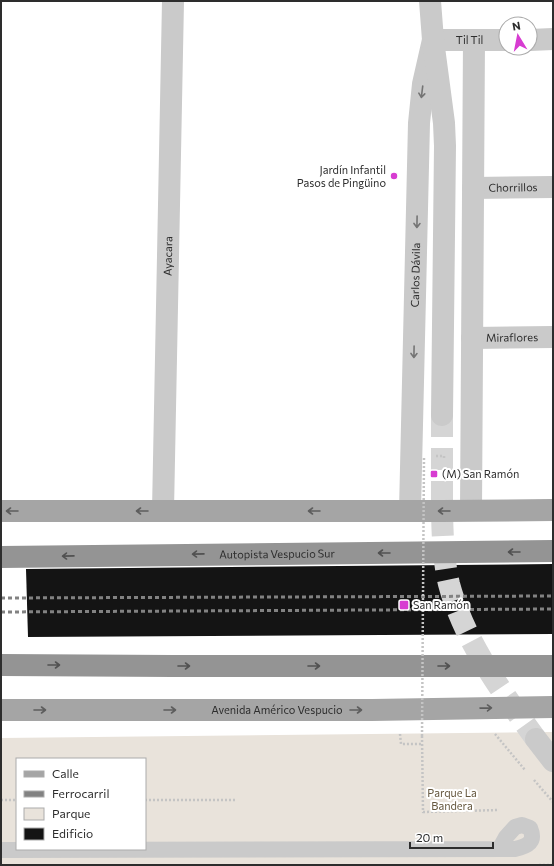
<svg xmlns="http://www.w3.org/2000/svg" width="554" height="866" viewBox="0 0 554 866" font-family="Commissioner,sans-serif">
	<rect width="100%" height="100%" fill="#fff"/>
	<!-- green -->
	<path fill="#e9e3db" fill-rule="evenodd" d="M 553,732 L 553,865 L 1,865 L 1,738 ZM 17,759 L 145,759 L 145,849 L 17,849 Z"/>
	<!-- building -->
	<polygon fill="#141414" points="553,564 553,634 28,637 26,569"/>
	<g fill="none" stroke-linecap="round" stroke-linejoin="round">
		<!-- tertiary-tunnel -->
		<path stroke="#d5d5d5" stroke-width="22" stroke-dasharray="22 11" stroke-linecap="butt" d="M 442,415 C 442,440 442,465 442,490 C 442,521 442,554 449,584 C 464,641 502,692 536,739"/>
		<!-- path -->
		<g stroke="#c4c4c4" stroke-width="2.5" stroke-dasharray="2 2" stroke-linecap="butt">
			<polyline points="436,456 444,456 444,459"/>
			<polyline points="400,734 401,744 422,744"/>
			<polyline points="495,734 525,770"/>
			<polyline points="422,736 423,812 499,810"/>
			<polyline points="534,780 553,802"/>
			<polyline points="1,800 17,800"/>
			<polyline points="145,800 236,800"/>
			<polyline points="539,865 553,865"/>
		</g>
		<!-- service -->
		<path stroke="#cacaca" stroke-width="16" d="M 1,850 L 515,849 C 528,846 536,842 530,828 L 522,825 L 515,827 L 506,837 L 500,848"/>
		<!-- minor -->
		<g stroke="#cacaca" stroke-width="22">
			<polyline points="530,40 553,39"/>
			<path id="s1" d="M 473,188 L 553,187"/>
			<path id="s2" d="M 472,338 L 553,337"/>
			<polyline points="471,510 474,40"/>
			<path id="s3" d="M 163,511 L 173,1"/>
			<path id="s4" d="M 410,511 L 419,123 L 423,84 L 433,40 L 506,40"/>
		</g>
		<!-- tertiary -->
		<g stroke="#cacaca" stroke-width="22">
			<polyline points="430,1 433,40 444,123 445,146 442,415"/>
			<polyline points="536,739 553,761"/>
		</g>
		<!-- primary -->
		<g stroke="#a5a5a5" stroke-width="22">
			<polyline points="1,511 441,511 553,510"/>
			<path id="s5" d="M 1,710 L 372,710 L 553,707"/>
		</g>
		<!-- motorway -->
		<g stroke="#949494" stroke-width="22">
			<path id="s6" d="M 1,557 L 553,551"/>
			<polyline points="1,665 172,666 553,666"/>
		</g>
		<!-- rail -->
		<g stroke="#828282" stroke-width="3" stroke-dasharray="4 3" stroke-linecap="butt">
			<polyline points="1,598 553,596"/>
			<polyline points="1,612 553,609"/>
		</g>
		<!-- path-bridge -->
		<polyline stroke="#c4c4c4" stroke-width="2.5" stroke-dasharray="2 2" stroke-linecap="butt" points="422,736 424,456"/>
	</g>
	<!-- one-way arrows -->
	<defs><path id="oneway-shaft" d="M-6 0H5M1.5-3L5.5 0L1.5 3" fill="none" stroke-width="1.6" stroke-linecap="round" stroke-linejoin="round"/></defs>
	<g stroke="#747474">
		<use href="#oneway-shaft" transform="translate(422 92) rotate(97)"/>
		<use href="#oneway-shaft" transform="translate(417 222) rotate(91)"/>
		<use href="#oneway-shaft" transform="translate(414 352) rotate(91)"/>
	</g>
	<g stroke="#5d5d5d">
		<use href="#oneway-shaft" transform="translate(12 511) rotate(-180)"/>
		<use href="#oneway-shaft" transform="translate(142 511) rotate(-180)"/>
		<use href="#oneway-shaft" transform="translate(314 511) rotate(180)"/>
		<use href="#oneway-shaft" transform="translate(444 511) rotate(180)"/>
		<use href="#oneway-shaft" transform="translate(486 708) rotate(-1)"/>
		<use href="#oneway-shaft" transform="translate(40 710)"/>
		<use href="#oneway-shaft" transform="translate(170 710)"/>
		<use href="#oneway-shaft" transform="translate(356 710)"/>
	</g>
	<g stroke="#515151">
		<use href="#oneway-shaft" transform="translate(514 552) rotate(180)"/>
		<use href="#oneway-shaft" transform="translate(384 553) rotate(180)"/>
		<use href="#oneway-shaft" transform="translate(198 554) rotate(179)"/>
		<use href="#oneway-shaft" transform="translate(68 556) rotate(179)"/>
		<use href="#oneway-shaft" transform="translate(54 665)"/>
		<use href="#oneway-shaft" transform="translate(184 666)"/>
		<use href="#oneway-shaft" transform="translate(314 666)"/>
		<use href="#oneway-shaft" transform="translate(444 666)"/>
	</g>
	<!-- markers -->
	<g fill="#d73cd1" stroke="#fff" stroke-width="1.5">
		<circle cx="394" cy="176" r="4"/>
		<rect x="430" y="470" width="8" height="8" rx="2"/>
		<rect x="399" y="600" width="10" height="10" rx="2"/>
	</g>
	<g text-anchor="middle" stroke-width="4" stroke-linejoin="round" paint-order="stroke">
		<!-- street labels -->
		<g font-size="11" fill="#2d2d2d" stroke="#fff">
			<text dy="4" stroke="none"><textPath href="#s4" startOffset="509">Til Til</textPath></text>
			<text dy="4" stroke="none"><textPath href="#s1" startOffset="40">Chorrillos</textPath></text>
			<text dy="4" stroke="none"><textPath href="#s3" startOffset="255">Ayacara</textPath></text>
			<text dy="4" stroke="none"><textPath href="#s4" startOffset="236">Carlos Dávila</textPath></text>
			<text dy="4" stroke="none"><textPath href="#s2" startOffset="40">Miraflores</textPath></text>
			<text dy="4" stroke="none"><textPath href="#s6" startOffset="276">Autopista Vespucio Sur</textPath></text>
			<text dy="4" stroke="none"><textPath href="#s5" startOffset="276">Avenida Américo Vespucio</textPath></text>
		</g>
		<!-- poi labels -->
		<g font-size="11" fill="#2d2d2d" stroke="#fff" text-anchor="start">
			<text x="386" y="174" text-anchor="end">Jardín Infantil<tspan x="386" dy="13">Pasos de Pingüino</tspan></text>
			<text x="442" y="478">(M) San Ramón</text>
			<text x="413" y="609">San Ramón</text>
		</g>
		<!-- park labels -->
		<g font-size="11" fill="#65573e" stroke="#fff">
			<text x="452" y="797">Parque La<tspan x="452" dy="13">Bandera</tspan></text>
		</g>
	</g>
	<!-- border -->
	<rect width="554" height="866" fill="none" stroke="#2d2d2d" stroke-width="4"/>
	<!-- legend -->
	<rect x="16" y="758" width="130" height="92" fill="#ffffff" stroke="#ababab"/>
	<rect x="24" y="771" width="20" height="6" fill="#a5a5a5" stroke="#ababab"/>
	<text x="52" y="778" font-size="12" fill="#2d2d2d">Calle</text>
	<rect x="24" y="791" width="20" height="6" fill="#828282" stroke="#ababab"/>
	<text x="52" y="798" font-size="12" fill="#2d2d2d">Ferrocarril</text>
	<rect x="24" y="808" width="20" height="12" fill="#e9e3db" stroke="#ababab"/>
	<text x="52" y="818" font-size="12" fill="#2d2d2d">Parque</text>
	<rect x="24" y="828" width="20" height="12" fill="#141414" stroke="#ababab"/>
	<text x="52" y="838" font-size="12" fill="#2d2d2d">Edificio</text>
	<!-- north arrow -->
	<g transform="translate(518 36) rotate(350)"><circle r="19" fill="#ffffff" stroke="#ababab"/>
	<path d="M0-3L7 15L0 10L-7 15Z" fill="#d73cd1"/>
	<text y="-6" font-size="11" font-weight="bold" text-anchor="middle" fill="#2d2d2d">N</text>
	</g>
	<!-- scale -->
	<path d="M410 842v6h83v-6" fill="none" stroke="#2d2d2d" stroke-width="2"/>
	<text x="416" y="842" font-size="12" fill="#2d2d2d" stroke="#ffffff" stroke-width="3" paint-order="stroke">20 m</text>
</svg>
